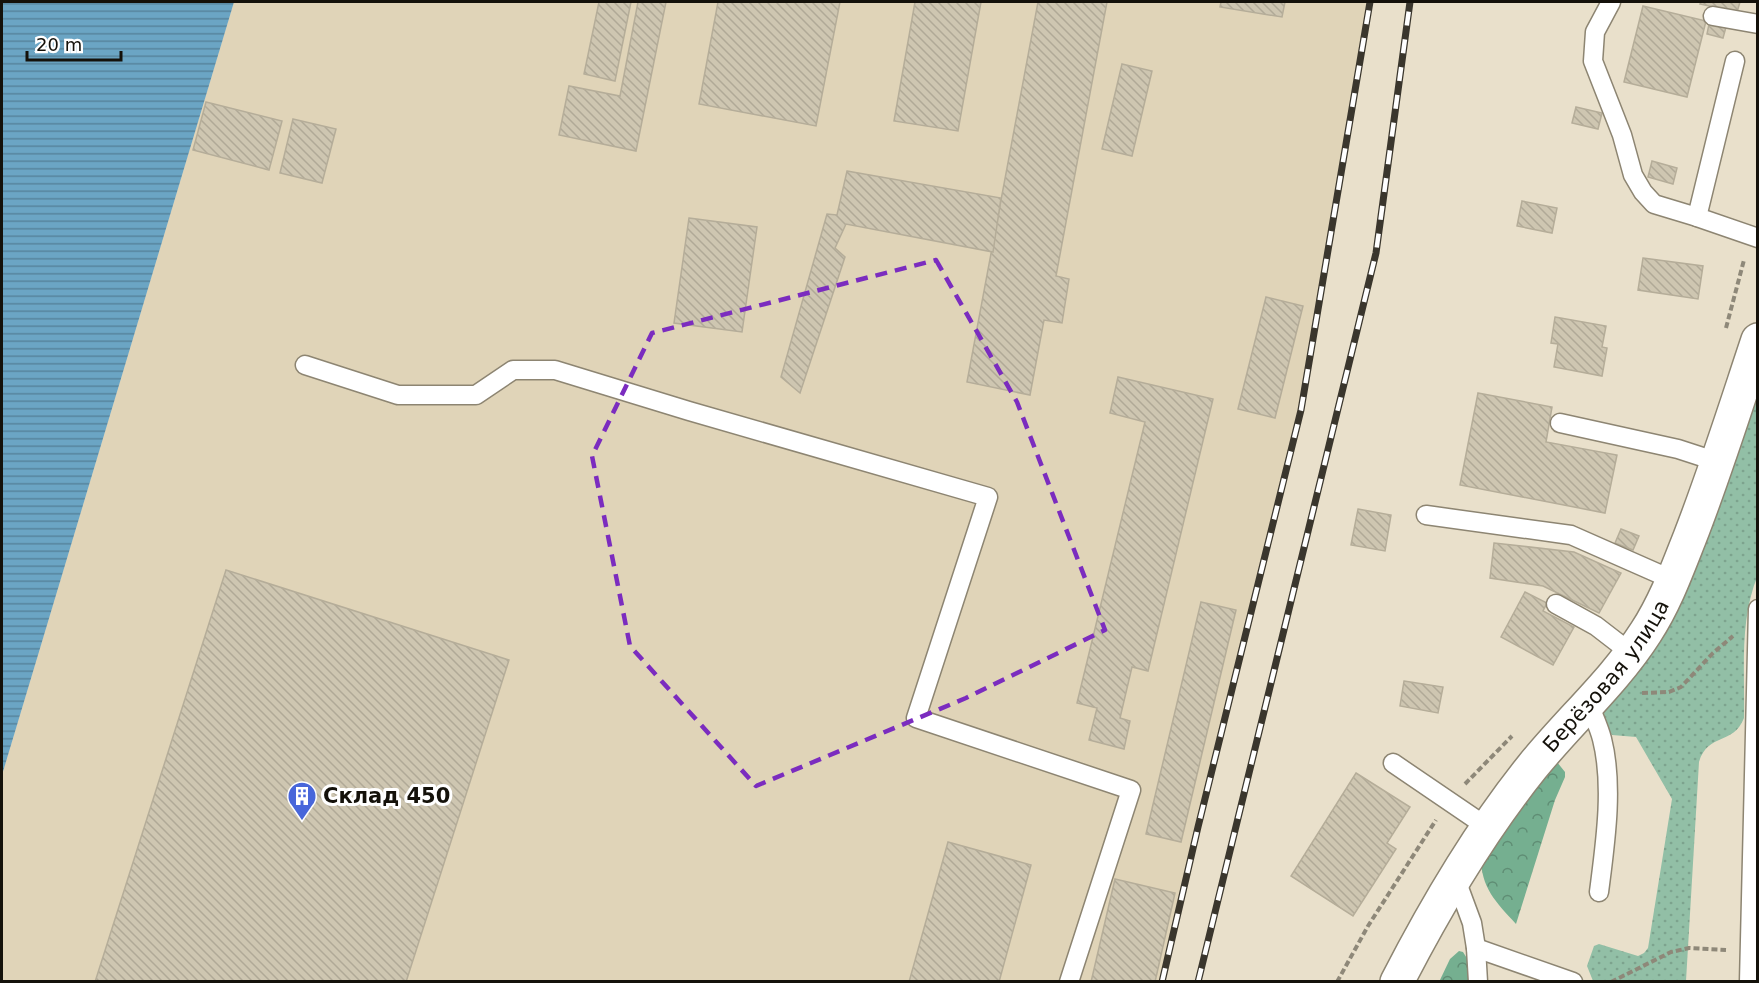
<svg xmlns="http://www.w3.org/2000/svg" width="1759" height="983" viewBox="0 0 1759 983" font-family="'DejaVu Sans',sans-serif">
	<defs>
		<pattern id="grass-dots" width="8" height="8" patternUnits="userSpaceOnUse" patternTransform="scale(1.5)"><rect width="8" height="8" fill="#92bfa6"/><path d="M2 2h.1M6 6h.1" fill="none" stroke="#7da38e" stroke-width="1.8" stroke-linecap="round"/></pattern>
		<pattern id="forest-crowns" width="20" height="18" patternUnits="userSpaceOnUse" patternTransform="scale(1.5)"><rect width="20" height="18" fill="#75af90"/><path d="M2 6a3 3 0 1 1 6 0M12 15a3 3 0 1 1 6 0" fill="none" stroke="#5f8d74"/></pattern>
		<pattern id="water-rules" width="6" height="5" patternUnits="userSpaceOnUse" patternTransform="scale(1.5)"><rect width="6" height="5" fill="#6ba5c4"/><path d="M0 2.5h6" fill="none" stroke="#57859d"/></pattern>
		<pattern id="building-back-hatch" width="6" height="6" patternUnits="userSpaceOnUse" patternTransform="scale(1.5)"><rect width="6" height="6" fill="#cec6b1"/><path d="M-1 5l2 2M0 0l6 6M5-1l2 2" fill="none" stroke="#b0a997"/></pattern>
	</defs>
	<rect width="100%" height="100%" fill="#e9e0cb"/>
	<!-- built -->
	<polygon fill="#e0d4b8" points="234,2 1370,2 1301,410 1198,827 1162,981 2,982 2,775"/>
	<!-- grass -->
	<path fill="url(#grass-dots)" d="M 1757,396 L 1758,575 C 1739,620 1745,671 1744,718 C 1733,746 1708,732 1699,762 L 1686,981 L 1593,981 L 1587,966 L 1594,946 L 1599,944 L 1638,956 L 1644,953 L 1648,948 L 1672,799 L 1636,737 L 1612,735 L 1608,730 L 1602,714 L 1715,512 Z"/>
	<!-- forest -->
	<g fill="url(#forest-crowns)">
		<path d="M 1557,762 L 1565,772 L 1565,777 L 1555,800 L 1516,924 C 1495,901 1480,887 1481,854 Z"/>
		<polygon points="1459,951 1463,952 1468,960 1469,981 1439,982 1450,959"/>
	</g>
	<!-- water -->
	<polygon fill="url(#water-rules)" points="2,2 234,2 2,775"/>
	<!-- building -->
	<g fill="url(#building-back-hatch)" stroke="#b5ad99" stroke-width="1.5">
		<polygon points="599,2 631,2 615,81 584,74"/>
		<polygon points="638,2 666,2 636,151 559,135 569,86 620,96"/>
		<polygon points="718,2 840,2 816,126 699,104"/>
		<polygon points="915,2 981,2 958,131 894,121"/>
		<polygon points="1038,2 1107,2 1056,276 1069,279 1062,323 1044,320 1030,395 967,382"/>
		<polygon points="1221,2 1285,2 1282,17 1220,7"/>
		<polygon points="1701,2 1740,2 1737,12 1700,4"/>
		<polygon points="1643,6 1706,21 1687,97 1624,82"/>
		<polygon points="1709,24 1726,27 1723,38 1707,34"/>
		<polygon points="1122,64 1152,71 1132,156 1102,149"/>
		<polygon points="206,102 282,121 269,170 193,150"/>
		<polygon points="1576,107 1602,113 1598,129 1572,123"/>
		<polygon points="293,119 336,129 322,183 280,173"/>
		<polygon points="1652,161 1677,168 1673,184 1648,177"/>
		<polygon points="847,171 1001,198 993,252 846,224 835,248 845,257 800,393 781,377 827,214 837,215"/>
		<polygon points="1522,201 1557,208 1552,233 1517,226"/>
		<polygon points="689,218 757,227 742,332 674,323"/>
		<polygon points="1643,258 1703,266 1698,299 1638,290"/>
		<polygon points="1266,297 1303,306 1275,418 1238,409"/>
		<polygon points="1555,317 1606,326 1602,347 1607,348 1602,376 1554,367 1558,344 1551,343"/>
		<polygon points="1118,377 1213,399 1148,671 1132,667 1120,718 1130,721 1124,749 1089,740 1097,708 1077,703 1145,422 1110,413"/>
		<polygon points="1478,393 1552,407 1546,442 1617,455 1605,513 1460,485"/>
		<polygon points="1358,509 1391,515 1385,551 1351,545"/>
		<polygon points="1621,529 1639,536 1633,550 1615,543"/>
		<polygon points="1494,543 1574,552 1621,573 1599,613 1543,586 1490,578"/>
		<polygon points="226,570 509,660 406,982 95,982"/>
		<polygon points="1525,592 1547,603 1543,611 1574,627 1553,665 1501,637"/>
		<polygon points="1201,602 1236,610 1181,842 1146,834"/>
		<polygon points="1404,681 1443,687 1438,713 1400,706"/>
		<polygon points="1356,773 1410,807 1387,843 1396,849 1353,916 1291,876"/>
		<polygon points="948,842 1031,865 999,982 909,982"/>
		<polygon points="1115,879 1175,893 1155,982 1091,982"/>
	</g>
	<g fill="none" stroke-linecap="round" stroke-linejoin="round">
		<!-- service casing -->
		<g stroke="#8d8572" stroke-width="21">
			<g id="service">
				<polyline points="1611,2 1595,32 1593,61 1622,135 1633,175 1643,192 1654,204 1697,217"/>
				<polyline points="1713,16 1758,24"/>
				<polyline points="1735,61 1697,217 1758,238"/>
				<polyline points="305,365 398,395 476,395 513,370 555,370 689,411 988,497 916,718 1131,790 1069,982"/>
				<polyline points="1560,423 1678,449 1718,462"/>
				<polyline points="1426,515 1571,535 1673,580"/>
				<polyline points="1556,604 1596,626 1631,653"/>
				<path d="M 1589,704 C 1593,715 1599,727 1602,739 C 1614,786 1605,845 1599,892"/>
				<polyline points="1393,763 1487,827"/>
				<polyline points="1455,877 1472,923 1476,948 1478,982"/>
				<polyline points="1476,948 1573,982"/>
				<polyline points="1749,982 1758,609"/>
			</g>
		</g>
		<!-- minor casing -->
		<g stroke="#8d8572" stroke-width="36">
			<g id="minor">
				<path id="s1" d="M 1397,982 C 1436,906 1479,833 1532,767 C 1569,721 1614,682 1646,632 C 1665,603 1677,570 1690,537 C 1715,473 1736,406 1758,340"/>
			</g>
		</g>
		<!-- path -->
		<g stroke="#8e8879" stroke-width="4" stroke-dasharray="6 3" stroke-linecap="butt">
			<polyline points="1726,328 1744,260"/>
			<polyline points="1642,693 1669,692 1681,687 1713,653 1733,636"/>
			<polyline points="1465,784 1512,736"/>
			<polyline points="1337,982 1368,926 1436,820"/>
			<polyline points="1611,982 1671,952 1689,948 1726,950"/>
		</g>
		<!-- service -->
		<use href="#service" stroke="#fff" stroke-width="18"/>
		<!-- minor -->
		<use href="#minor" stroke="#fff" stroke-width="33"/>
		<!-- rail casing -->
		<g stroke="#3a362d" stroke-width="7">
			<g id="rail">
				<polyline points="1162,982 1198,827 1301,410 1370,2"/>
				<polyline points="1198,982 1376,253 1410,2"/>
			</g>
		</g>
		<!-- rail -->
		<use href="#rail" stroke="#fff" stroke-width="4.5" stroke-dasharray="14" stroke-linecap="butt"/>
	</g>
	<!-- marked area -->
	<path fill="none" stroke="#7b2cbf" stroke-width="4.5" stroke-dasharray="12 8" stroke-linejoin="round" d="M 936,260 L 1017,402 L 1105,630 L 966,698 L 756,786 L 630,646 L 592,456 L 652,333 Z"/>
	<!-- icons -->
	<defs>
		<g id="building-pin" transform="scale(1.5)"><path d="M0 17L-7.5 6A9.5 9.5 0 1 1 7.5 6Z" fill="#4866da" stroke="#fff"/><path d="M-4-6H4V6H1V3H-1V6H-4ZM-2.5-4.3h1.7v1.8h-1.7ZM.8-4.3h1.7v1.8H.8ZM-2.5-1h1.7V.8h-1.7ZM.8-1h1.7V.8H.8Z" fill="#fff"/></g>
	</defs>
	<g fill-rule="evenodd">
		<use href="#building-pin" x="302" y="796"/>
	</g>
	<g text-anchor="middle" stroke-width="6" stroke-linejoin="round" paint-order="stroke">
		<!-- street labels -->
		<g font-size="21" fill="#14110a" stroke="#fff">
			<text dy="7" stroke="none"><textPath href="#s1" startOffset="372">Берёзовая улица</textPath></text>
		</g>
		<!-- poi labels -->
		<g font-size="21" font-weight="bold" fill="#14110a" stroke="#fff" text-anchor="start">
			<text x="323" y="803">Склад 450</text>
		</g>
	</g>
	<!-- border -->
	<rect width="1759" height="983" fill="none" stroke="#14110a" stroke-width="6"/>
	<!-- scale -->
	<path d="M27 51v9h94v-9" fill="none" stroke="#14110a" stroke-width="3"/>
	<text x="36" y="51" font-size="18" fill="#14110a" stroke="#ffffff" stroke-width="4.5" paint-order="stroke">20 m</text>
</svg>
